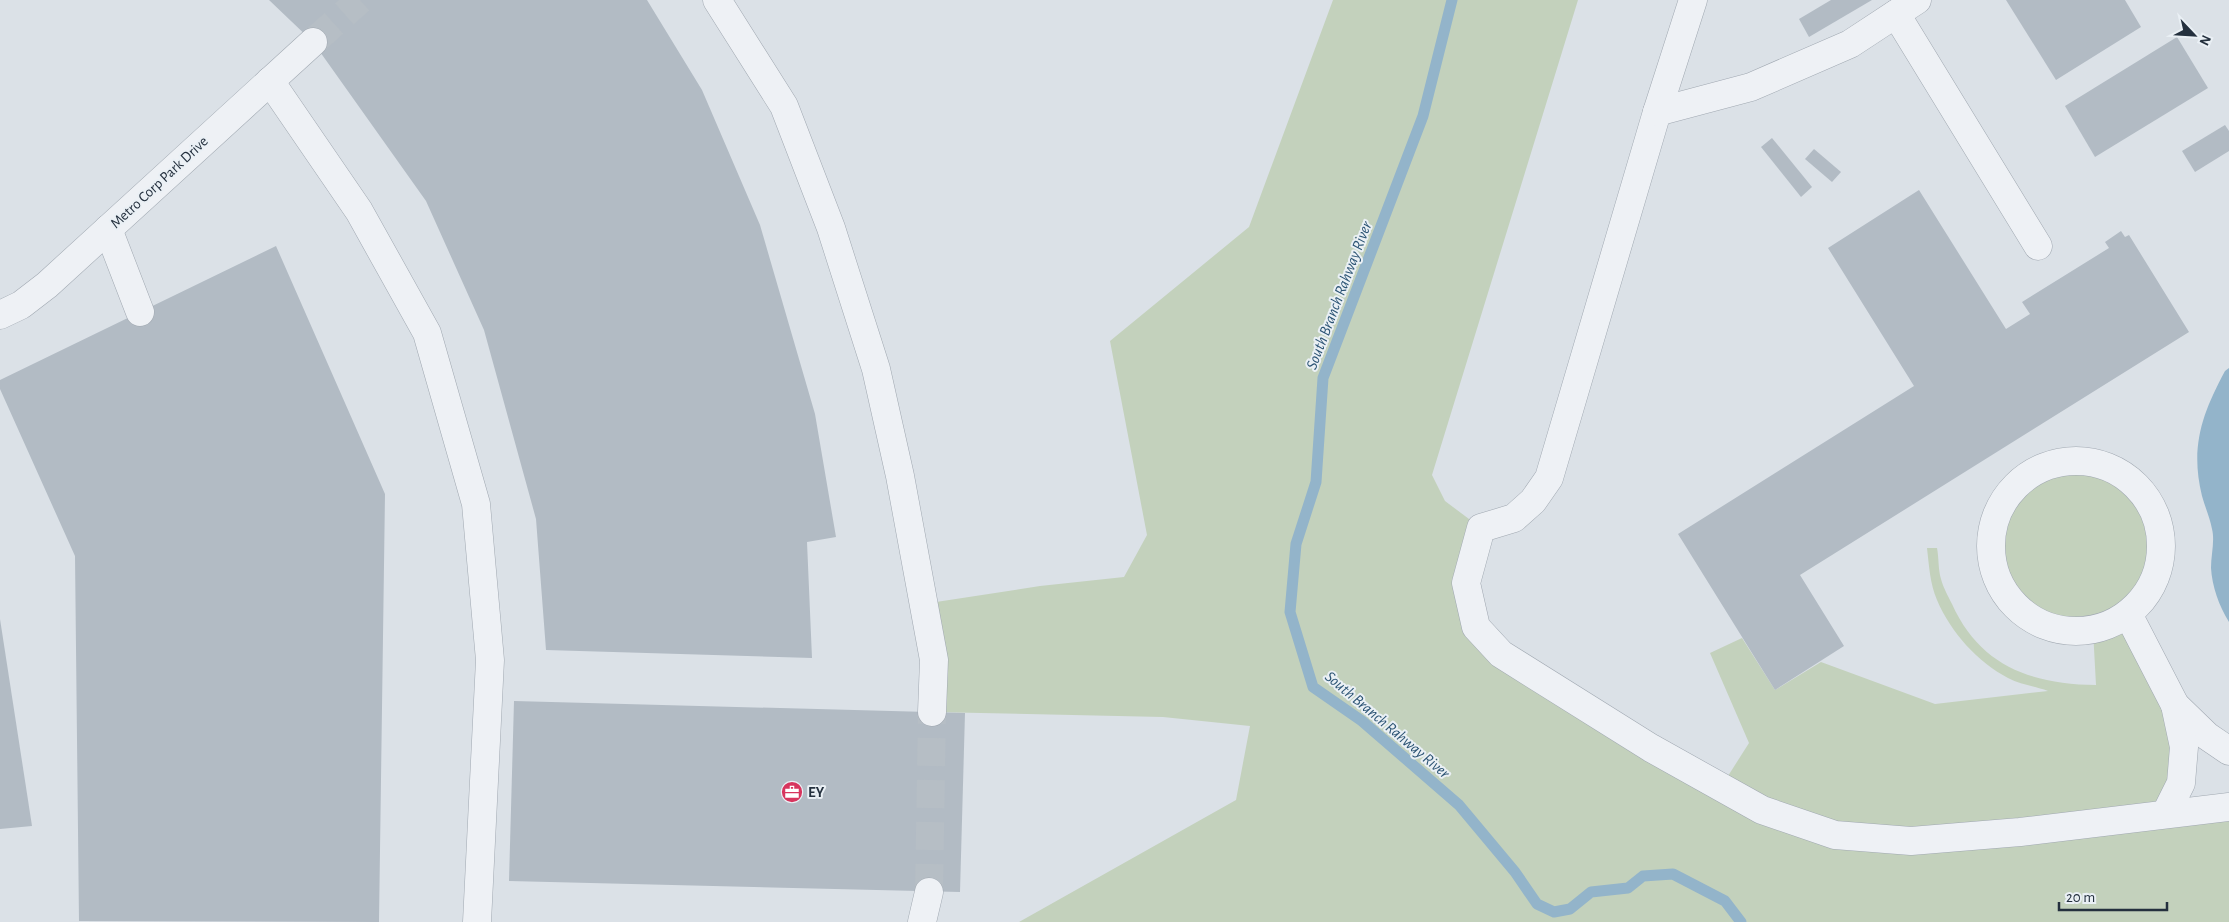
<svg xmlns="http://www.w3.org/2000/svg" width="2229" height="922" viewBox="0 0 2229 922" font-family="'Alegreya Sans',sans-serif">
	<rect width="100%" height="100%" fill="#dbe1e7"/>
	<!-- green -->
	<path fill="#c3d1bc" d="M 1333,0 L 1578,0 L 1432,475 L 1445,501 L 1481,528 L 1476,627 L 1721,787 L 1749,743 L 1710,653 L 1742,638 L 1775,690 L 1821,662 L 1935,704 L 2048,691 C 2035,686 2021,685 2008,678 C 1978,662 1951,633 1937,600 C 1930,584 1929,565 1927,548 L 1937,548 C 1939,558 1938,569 1941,579 C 1943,587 1948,596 1952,604 C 1980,666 2031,684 2096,685 L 2093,630 C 2083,630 2072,632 2062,631 C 1946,606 1982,435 2101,465 C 2126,471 2149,494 2156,518 C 2168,560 2156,583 2128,614 L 2175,705 L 2166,813 L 2229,807 L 2229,922 L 1019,922 L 1236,800 L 1250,726 L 1163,717 L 932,712 L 923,604 L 1040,586 L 1124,577 L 1147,535 L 1110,341 L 1249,227 Z"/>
	<!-- water -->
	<path fill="#93b4ca" d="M 2229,368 L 2229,622 C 2219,606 2212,586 2211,568 C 2211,555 2215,541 2212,529 C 2210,518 2205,507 2202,496 C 2190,447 2202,414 2225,371 Z"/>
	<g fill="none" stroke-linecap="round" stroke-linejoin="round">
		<!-- stream -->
		<polyline stroke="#93b4ca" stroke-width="11" points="1452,0 1423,116 1323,378 1316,482 1296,544 1290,612 1313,687 1362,721 1459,805 1515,872 1537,904 1554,912 1570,909 1591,892 1628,888 1643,876 1673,874 1725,901 1741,922"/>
	</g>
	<!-- building -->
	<g fill="#b2bbc4">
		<polygon points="269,0 647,0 702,90 760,225 815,414 836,537 807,542 812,658 546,650 536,519 484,330 426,201 313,42"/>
		<polygon points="1831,0 1872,0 1809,37 1799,19"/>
		<polygon points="2006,0 2125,0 2141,27 2056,80"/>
		<polygon points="2177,37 2208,88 2095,157 2065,106"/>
		<polygon points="2225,125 2229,131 2229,151 2195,172 2182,151"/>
		<polygon points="1772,138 1812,187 1801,197 1761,147"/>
		<polygon points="1814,149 1841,172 1832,182 1805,159"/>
		<polygon points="1919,190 2006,329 2030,314 2022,302 2109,248 2105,242 2121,231 2125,237 2129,235 2189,332 1800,575 1844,646 1775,690 1678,534 1914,386 1828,248"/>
		<polygon points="276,246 385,494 379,922 79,921 75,556 0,389 0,380"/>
		<polygon points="0,619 32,826 0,829"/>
		<polygon points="514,701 965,713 960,892 509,881"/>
	</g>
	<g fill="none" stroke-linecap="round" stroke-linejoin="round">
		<!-- minor-tunnel -->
		<g stroke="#b6bec5" stroke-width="28" stroke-dasharray="28 14" stroke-linecap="butt">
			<polyline points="313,42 360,0"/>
			<polyline points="929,892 932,712"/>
		</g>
		<!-- minor casing -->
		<g stroke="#a0a8b1" stroke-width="29">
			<g id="minor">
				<polyline points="717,0 784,106 831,228 876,369 900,476 934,660 932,712"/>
				<polyline points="1693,0 1657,112 1549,478 1533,501 1514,518 1481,528 1466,583 1476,627 1501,654 1651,748 1762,810 1835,835 1911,841 2020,832 2229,807"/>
				<polyline points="1896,14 2038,246"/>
				<polyline points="270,81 359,211 427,333 476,504 490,660 477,922"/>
				<polyline points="1657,112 1751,87 1850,44 1917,0"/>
				<polyline points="108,229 140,312"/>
				<polyline points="0,315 21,305 47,285 313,42"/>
				<circle cx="2076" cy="546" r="85"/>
				<polyline points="2128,614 2175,705 2207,736 2229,751"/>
				<polyline points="2166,813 2181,783 2184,747 2175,705"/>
				<polyline points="922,922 929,892"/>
			</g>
		</g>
		<!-- minor -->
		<use href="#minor" stroke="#eef1f5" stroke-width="28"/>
	</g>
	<!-- icons -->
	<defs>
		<g id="office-disc" transform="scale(1.125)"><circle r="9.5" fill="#d7355e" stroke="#eaf0f5"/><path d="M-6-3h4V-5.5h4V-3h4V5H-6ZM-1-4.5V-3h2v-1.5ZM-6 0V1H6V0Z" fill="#fff"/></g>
	</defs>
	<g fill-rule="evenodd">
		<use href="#office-disc" x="792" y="792"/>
	</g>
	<g text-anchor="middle" stroke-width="4" stroke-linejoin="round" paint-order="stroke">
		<!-- street labels -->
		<g font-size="15" fill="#24303e" stroke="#eaf0f5">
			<text transform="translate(159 182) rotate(-43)" y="5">Metro Corp Park Drive</text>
		</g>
		<!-- poi labels -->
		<g font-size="15" font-weight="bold" fill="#24303e" stroke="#eaf0f5" text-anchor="start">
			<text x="808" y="797">EY</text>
		</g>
		<!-- water labels -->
		<g font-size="16" font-style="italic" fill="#2c5474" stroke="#eaf0f5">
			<text transform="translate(1338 295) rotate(-69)" y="6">South Branch Rahway River</text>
			<text transform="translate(1388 724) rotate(40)" y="6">South Branch Rahway River</text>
		</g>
	</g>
	<!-- north arrow -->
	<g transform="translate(2194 35) rotate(115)" stroke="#eaf0f5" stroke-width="4" paint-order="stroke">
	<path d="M0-4L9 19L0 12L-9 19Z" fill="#24303e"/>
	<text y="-8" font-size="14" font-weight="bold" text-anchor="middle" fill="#24303e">N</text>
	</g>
	<!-- scale -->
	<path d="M2059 902v8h108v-8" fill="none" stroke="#24303e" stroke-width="2.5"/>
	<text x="2066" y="902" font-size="15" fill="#24303e" stroke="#eaf0f5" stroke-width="4" paint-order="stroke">20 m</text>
</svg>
